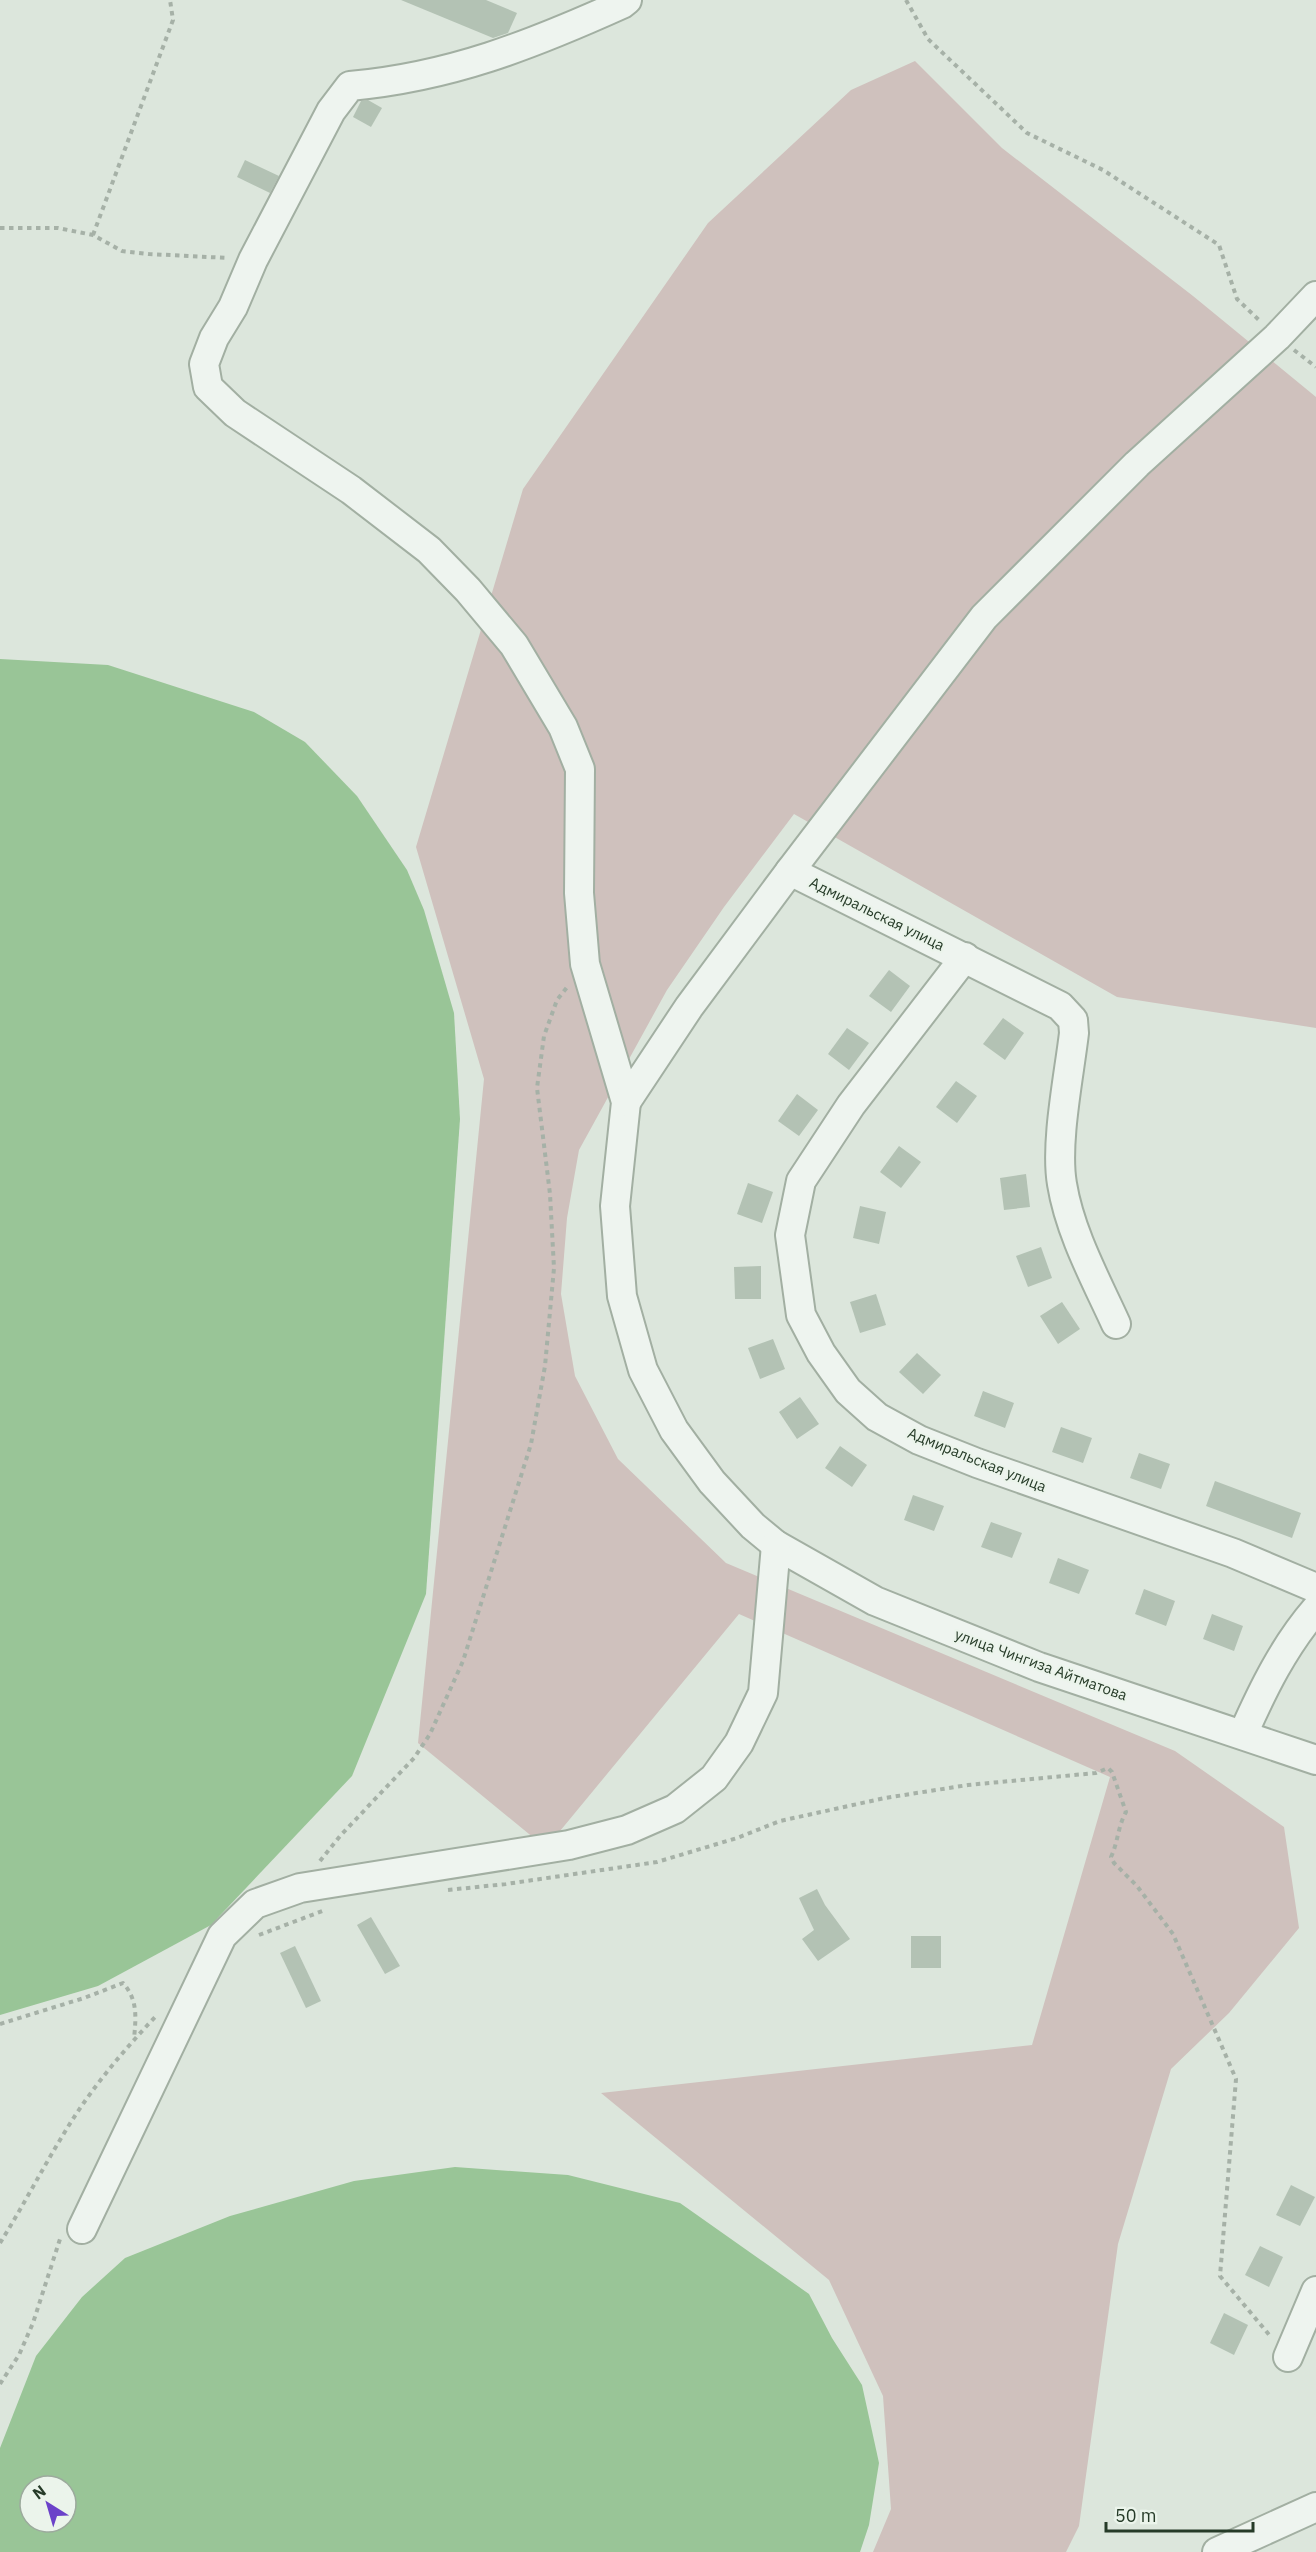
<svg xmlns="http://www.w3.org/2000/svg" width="1316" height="2552" viewBox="0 0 1316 2552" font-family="'IBM Plex Sans',sans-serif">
	<rect width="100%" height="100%" fill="#dce6dc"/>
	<!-- green -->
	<polygon fill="#cfc1bd" points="915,61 1002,148 1193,296 1316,397 1316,1028 1117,997 794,814 724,907 667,990 579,1150 567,1218 561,1294 575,1376 618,1459 726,1563 1175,1751 1284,1827 1299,1928 1229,2013 1171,2069 1118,2244 1079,2526 1066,2552 873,2552 891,2509 883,2396 829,2280 601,2093 1032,2045 1110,1777 739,1614 546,1848 418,1743 484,1079 416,847 523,489 708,223 851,90"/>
	<!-- water -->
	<g fill="#99c597" fill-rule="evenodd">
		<polygon points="0,659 108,665 254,712 305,742 357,796 407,870 424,910 454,1013 460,1119 426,1594 352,1776 211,1925 98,1986 0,2015"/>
		<path d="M 455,2167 L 568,2175 L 680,2203 L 809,2294 L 832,2338 L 862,2385 L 879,2463 L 869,2525 L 860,2552 L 0,2552 L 0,2448 L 36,2356 L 82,2297 L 125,2258 L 230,2216 L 354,2181 ZM 30,2486 L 66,2486 L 66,2522 L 30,2522 Z"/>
	</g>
	<!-- building -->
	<g fill="#b3c2b4">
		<polygon points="401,0 486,0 517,13 508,33 493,38"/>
		<polygon points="368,100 382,108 371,127 353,117 361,101"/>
		<polygon points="245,160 279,176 270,193 237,177"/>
		<polygon points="889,970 910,986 891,1012 869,996"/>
		<polygon points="1003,1018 1024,1033 1005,1060 983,1044"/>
		<polygon points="847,1028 869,1043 849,1070 828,1054"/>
		<polygon points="956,1081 977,1096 957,1123 936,1107"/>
		<polygon points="797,1094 818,1110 799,1136 778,1121"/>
		<polygon points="899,1146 921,1162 901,1188 880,1172"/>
		<polygon points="1026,1174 1030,1207 1004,1210 1000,1178"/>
		<polygon points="748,1183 773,1192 762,1223 737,1214"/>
		<polygon points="860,1206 886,1212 879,1244 853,1238"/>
		<polygon points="1041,1247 1052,1278 1028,1287 1016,1256"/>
		<polygon points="761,1266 761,1299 735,1299 734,1267"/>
		<polygon points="876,1294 886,1325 860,1333 850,1302"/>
		<polygon points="1062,1302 1080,1329 1058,1344 1040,1316"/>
		<polygon points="773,1339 785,1369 760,1379 748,1348"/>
		<polygon points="917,1353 941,1375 923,1394 899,1372"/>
		<polygon points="983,1391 1014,1403 1005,1428 974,1416"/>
		<polygon points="800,1397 819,1424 797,1439 779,1412"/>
		<polygon points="1061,1427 1092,1438 1083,1463 1052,1452"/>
		<polygon points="840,1446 867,1465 852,1487 825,1468"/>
		<polygon points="1139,1453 1170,1464 1161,1489 1130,1478"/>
		<polygon points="1215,1481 1301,1513 1292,1538 1206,1506"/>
		<polygon points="913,1495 944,1506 934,1531 904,1520"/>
		<polygon points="991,1522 1022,1533 1012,1558 981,1547"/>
		<polygon points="1058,1558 1089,1570 1079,1594 1049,1583"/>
		<polygon points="1144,1589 1175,1601 1166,1626 1135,1614"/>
		<polygon points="1212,1614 1243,1626 1234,1651 1203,1639"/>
		<polygon points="817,1889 825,1905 850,1939 818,1961 802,1939 814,1930 799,1898"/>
		<polygon points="371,1917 400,1966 385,1974 357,1925"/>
		<rect x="911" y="1936" width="30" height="32"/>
		<polygon points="295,1946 321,2001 306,2008 280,1953"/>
		<polygon points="1291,2185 1315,2197 1300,2226 1276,2215"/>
		<polygon points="1260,2246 1283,2257 1269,2287 1245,2275"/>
		<polygon points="1224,2313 1248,2325 1234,2355 1210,2343"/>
	</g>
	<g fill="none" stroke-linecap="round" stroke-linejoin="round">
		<!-- minor casing -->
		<g stroke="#a2afa2" stroke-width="32">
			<g id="minor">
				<path d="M 627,0 L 622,4 C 531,45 450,77 350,86 L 331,111 L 253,260 L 233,307 L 214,338 L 204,364 L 208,387 L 235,413 L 351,490 L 429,550 L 468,590 L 514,645 L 563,727 L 580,769 L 579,893 L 585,964 L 626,1102 L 615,1206 L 622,1296 L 643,1370 L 674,1430 L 712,1482 L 753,1526 L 776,1545 L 875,1601 L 1039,1667 L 1316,1760"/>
				<path d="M 790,871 L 1060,1006 L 1073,1020 L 1074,1033 C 1069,1076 1055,1143 1062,1184 C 1070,1233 1096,1280 1116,1324"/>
				<polyline points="965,957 851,1105 801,1181 790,1235 801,1315 821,1353 848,1391 877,1417 919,1440 977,1463 1233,1553 1316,1588"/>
				<polyline points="626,1102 689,1007 790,871 984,617 1137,464 1277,337 1316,296"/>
				<path d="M 1243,1734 C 1263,1689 1284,1646 1316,1609"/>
				<polyline points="82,2229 222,1936 255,1904 300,1888 569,1845 627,1830 675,1809 714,1778 739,1743 763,1693 776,1545"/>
				<polyline points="1288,2357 1316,2291"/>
				<polyline points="1217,2552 1316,2507"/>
			</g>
		</g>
		<!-- path -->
		<g stroke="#a6b1a7" stroke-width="4" stroke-dasharray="4.5 4.5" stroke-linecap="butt">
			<polyline points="906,0 928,39 1027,133 1103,170 1219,245 1237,299 1261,322"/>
			<polyline points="0,228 58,228 93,235 122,251 149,254 228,258"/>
			<polyline points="93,235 173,20 170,0"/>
			<polyline points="1294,350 1316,367"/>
			<polyline points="320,1861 340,1836 414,1758 430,1734 463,1661 531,1444 545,1366 554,1268 550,1194 537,1088 544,1036 557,1000 568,986"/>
			<path d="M 448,1890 L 506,1884 L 657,1862 L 737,1838 L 780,1821 L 885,1798 L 968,1785 L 1096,1773 L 1108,1768 L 1112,1772 L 1126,1812 C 1118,1826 1118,1842 1111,1857 L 1114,1863 L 1137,1886 L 1173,1934 L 1236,2079 L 1220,2276 L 1271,2337"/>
			<polyline points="259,1935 325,1910"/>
			<path d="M 0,2024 L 84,1998 L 123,1983 C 138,2000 136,2017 134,2039"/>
			<path d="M 0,2243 C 22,2208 41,2171 63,2135 C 89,2091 122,2052 157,2015"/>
			<polyline points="0,2384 19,2355 33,2323 60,2239"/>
		</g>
		<!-- minor -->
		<use href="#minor" stroke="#eef4ef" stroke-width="28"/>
	</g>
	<g text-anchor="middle" stroke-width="4.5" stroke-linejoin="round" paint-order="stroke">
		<!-- street labels -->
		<g font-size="15" fill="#263b28" stroke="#ebf4eb">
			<text transform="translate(877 914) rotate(26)" y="5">Адмиральская улица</text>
			<text transform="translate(977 1460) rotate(22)" y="5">Адмиральская улица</text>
			<text transform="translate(1041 1665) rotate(20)" y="5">улица Чингиза Айтматова</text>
		</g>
	</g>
	<!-- north arrow -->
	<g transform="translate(48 2504) rotate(323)"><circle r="28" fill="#ebf4eb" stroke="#9caa9d" stroke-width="1.5"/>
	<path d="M0-4.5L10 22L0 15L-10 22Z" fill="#6b42c9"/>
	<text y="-9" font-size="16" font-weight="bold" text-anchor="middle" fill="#263b28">N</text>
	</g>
	<!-- scale -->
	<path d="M1106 2522v9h147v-9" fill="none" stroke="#263b28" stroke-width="3"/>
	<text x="1115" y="2522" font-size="18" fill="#263b28" stroke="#ebf4eb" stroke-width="4.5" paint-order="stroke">50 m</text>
</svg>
